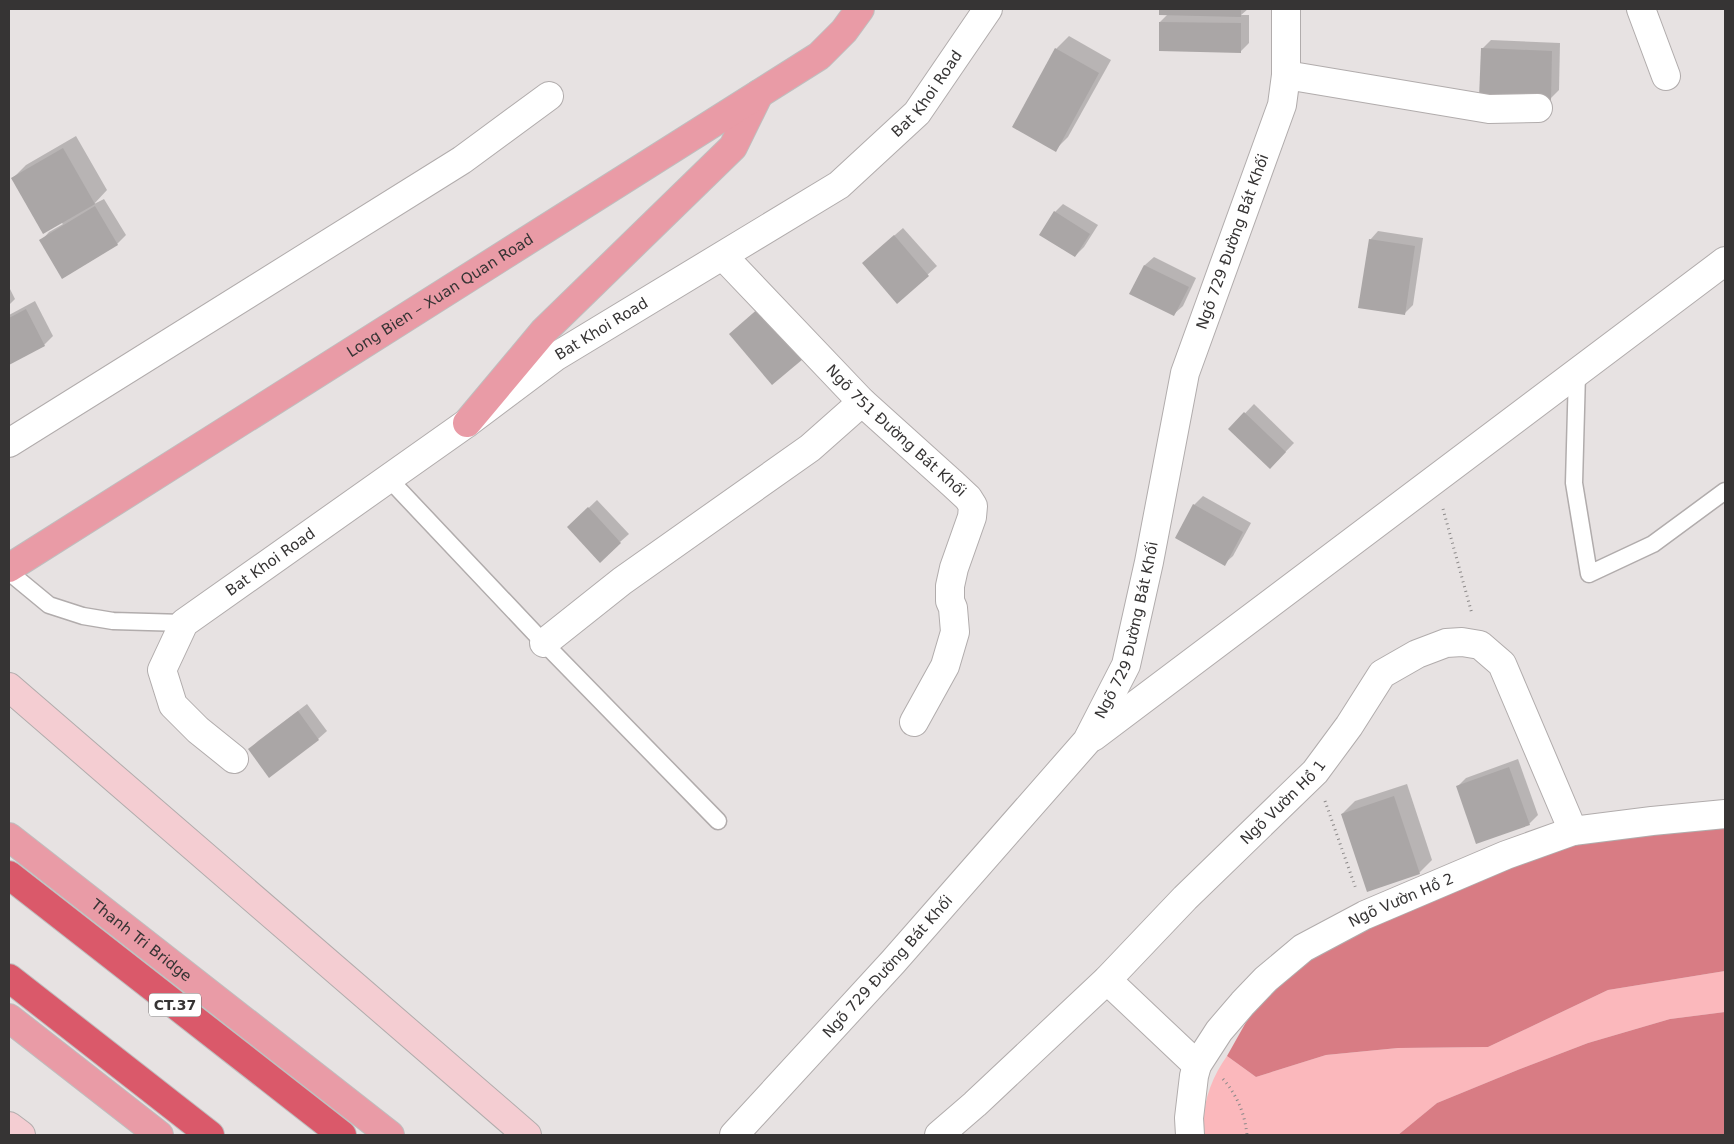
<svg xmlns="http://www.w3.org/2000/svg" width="1734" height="1144" viewBox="0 0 1734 1144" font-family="'DejaVu Sans',sans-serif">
	<rect width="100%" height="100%" fill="#e7e2e2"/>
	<!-- green -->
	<path fill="#fbb8bc" d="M 1725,971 L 1725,1012 L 1670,1019 L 1588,1043 L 1520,1069 L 1437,1103 L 1398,1135 L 1205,1135 C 1200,1108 1211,1078 1227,1056 L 1256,1077 L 1326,1055 L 1398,1048 L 1488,1047 L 1608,990 Z"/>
	<!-- water -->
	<g fill="#d87c84">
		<polygon points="1725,826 1725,971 1608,990 1488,1047 1398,1048 1326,1055 1256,1077 1227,1056 1245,1024 1268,991 1294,966 1413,906 1536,856 1597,839"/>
		<polygon points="1725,1012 1725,1135 1398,1135 1437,1103 1520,1069 1588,1043 1670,1019"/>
	</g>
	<!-- shadow -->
	<g fill="#0003">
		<polygon points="1161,9 1248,9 1241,15 1249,15 1249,43 1240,52 1160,22 1168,14 1161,14"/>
		<polygon points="1069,36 1111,60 1068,137 1055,150 1056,49"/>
		<polygon points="1491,40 1560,43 1559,90 1550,99 1482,49"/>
		<polygon points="76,136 107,190 94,204 104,199 126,235 117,244 41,241 49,232 63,224 13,178 26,165"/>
		<polygon points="1063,204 1098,225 1084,247 1075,256 1055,212"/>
		<polygon points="903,228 937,266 898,302 872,255"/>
		<polygon points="1378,231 1423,238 1413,305 1404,314 1370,240"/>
		<polygon points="1154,257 1196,278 1183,306 1174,314 1131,293 1145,265"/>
		<polygon points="9,287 15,299 9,305"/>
		<polygon points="35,301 53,336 44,345 9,363 9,315"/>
		<polygon points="1254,404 1294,443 1270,468 1230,429"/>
		<polygon points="1203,496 1251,523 1233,556 1224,564 1176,537 1194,505"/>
		<polygon points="597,500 629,534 620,542 577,519"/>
		<polygon points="307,704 327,731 318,739 250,749 258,741"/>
		<polygon points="1518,759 1538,815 1529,824 1457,787 1466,778"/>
		<polygon points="1407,784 1432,860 1419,873 1342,814 1355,801"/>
	</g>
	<!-- building -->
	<g fill="#aaa6a6">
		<polygon points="1159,9 1241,9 1241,17 1159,15"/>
		<polygon points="1159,22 1241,23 1241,53 1159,51"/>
		<polygon points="1055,48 1099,73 1056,152 1012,127"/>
		<polygon points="1481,48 1552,51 1551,100 1479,98"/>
		<polygon points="63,148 95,204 43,234 11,178"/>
		<polygon points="95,206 118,245 62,279 39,240"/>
		<polygon points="1054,211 1090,234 1075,257 1039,235"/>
		<polygon points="894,235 929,276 897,304 862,263"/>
		<polygon points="1369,239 1415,246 1405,315 1358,308"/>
		<polygon points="1144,265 1189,287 1174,316 1129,294"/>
		<polygon points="760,307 803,359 772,385 729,334"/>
		<polygon points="26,309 45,346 9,365 9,318"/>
		<polygon points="1244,412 1286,452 1270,469 1228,429"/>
		<polygon points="1193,504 1243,532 1225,566 1175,538"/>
		<polygon points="588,507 621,543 600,563 567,527"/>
		<polygon points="298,711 319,740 269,778 248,749"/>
		<polygon points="1509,767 1530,825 1476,844 1456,786"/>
		<polygon points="1394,796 1420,874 1367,892 1341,814"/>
	</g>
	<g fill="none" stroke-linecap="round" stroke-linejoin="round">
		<!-- lane casing -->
		<g stroke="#b1acac" stroke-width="19">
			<g id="lane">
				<polyline points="1577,373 1574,483 1589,574 1653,544 1725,491"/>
				<polyline points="389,479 544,643 718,821"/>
				<polyline points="9,572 49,605 83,616 113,621 184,623"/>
			</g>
		</g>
		<!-- street casing -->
		<g stroke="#b1acac" stroke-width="30">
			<g id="street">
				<polyline points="1641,9 1666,76"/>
				<polyline points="1286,75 1489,109 1538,108"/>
				<path id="s1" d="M 723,256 L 862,402 L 953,484 L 968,498 L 973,506 L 972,517 L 954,568 L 950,586 L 950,601 L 953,608 L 955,632 L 945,666 L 914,722"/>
				<polyline points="9,443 462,160 549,96"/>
				<polyline points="544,643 622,581 810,448 862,402"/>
				<polyline points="1093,737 1725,261"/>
				<path id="s2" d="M 234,759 L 198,730 L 173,705 L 162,670 L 184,623 L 467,423 L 555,357 L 839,185 L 917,113 L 988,9"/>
				<polyline points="1107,980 1197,1065"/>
				<path id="s3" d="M 734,1135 L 893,962 L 1087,741 L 1126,665 L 1149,562 L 1185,373 L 1282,105 L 1286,75 L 1286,9"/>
				<path id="s4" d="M 939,1135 L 975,1104 L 1107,980 L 1185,898 L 1315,772 L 1349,726 L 1382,674 L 1417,654 L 1446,643 L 1462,642 L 1480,645 L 1502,664 L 1573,831"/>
				<path id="s5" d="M 1190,1135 L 1189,1118 L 1194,1076 L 1197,1065 L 1219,1031 L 1243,1003 L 1266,979 L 1303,948 L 1365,915 L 1506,855 L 1573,831 L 1652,821 L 1725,814"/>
			</g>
		</g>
		<!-- secondary casing -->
		<g stroke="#b1acac" stroke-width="30">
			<g id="secondary">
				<polyline points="9,687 527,1135"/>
				<polyline points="9,1126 21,1135"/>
			</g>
		</g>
		<!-- primary casing -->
		<g stroke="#bfbebe" stroke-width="30">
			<g id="primary">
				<polyline points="467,423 544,331 733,147 759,94"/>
				<path id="s6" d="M 9,568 L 819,56 L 844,31 L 860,9"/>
				<path id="s7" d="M 9,837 L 390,1135"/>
				<polyline points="9,1018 159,1135"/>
			</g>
		</g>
		<!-- highway casing -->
		<g stroke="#bfbebe" stroke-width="30">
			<g id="highway">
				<polyline points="9,875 342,1135"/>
				<polyline points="9,978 210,1135"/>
			</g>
		</g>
		<!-- path -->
		<g stroke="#8c8989" stroke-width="3" stroke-dasharray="1 4" stroke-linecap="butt">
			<polyline points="1443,509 1472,614"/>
			<polyline points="1325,801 1356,889"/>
			<path d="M 1223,1079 C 1237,1095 1245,1114 1247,1135"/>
		</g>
		<!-- lane -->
		<use href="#lane" stroke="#fff" stroke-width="16"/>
		<!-- street -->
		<use href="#street" stroke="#fff" stroke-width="28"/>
		<!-- secondary -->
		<use href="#secondary" stroke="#f4cdd2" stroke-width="28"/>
		<!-- primary -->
		<use href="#primary" stroke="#e99ba6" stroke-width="28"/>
		<!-- highway -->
		<use href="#highway" stroke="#da596a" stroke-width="28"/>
	</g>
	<g text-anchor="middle" stroke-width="4.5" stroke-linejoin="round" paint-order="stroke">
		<!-- shield labels -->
		<rect fill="#fff" stroke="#727171" stroke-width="1" x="149" y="993.5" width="52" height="23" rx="4"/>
		<g font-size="14" font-weight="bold" fill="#363434">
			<text x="175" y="1010">CT.37</text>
		</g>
		<!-- street labels -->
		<g font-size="15" fill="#363434" stroke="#fff">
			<text dy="5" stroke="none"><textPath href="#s2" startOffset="1086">Bat Khoi Road</textPath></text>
			<text dy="5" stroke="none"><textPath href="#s3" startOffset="1052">Ngõ 729 Đường Bát Khối</textPath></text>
			<text dy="5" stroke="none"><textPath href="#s6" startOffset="510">Long Bien – Xuan Quan Road</textPath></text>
			<text dy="5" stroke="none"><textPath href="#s2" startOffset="681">Bat Khoi Road</textPath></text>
			<text dy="5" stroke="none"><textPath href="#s1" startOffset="246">Ngõ 751 Đường Bát Khối</textPath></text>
			<text dy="5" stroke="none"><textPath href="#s2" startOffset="276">Bat Khoi Road</textPath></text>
			<text dy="5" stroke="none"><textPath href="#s3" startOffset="648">Ngõ 729 Đường Bát Khối</textPath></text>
			<text dy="5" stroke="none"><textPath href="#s4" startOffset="479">Ngõ Vườn Hồ 1</textPath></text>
			<text dy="5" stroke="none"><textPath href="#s5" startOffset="339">Ngõ Vườn Hồ 2</textPath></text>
			<text dy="5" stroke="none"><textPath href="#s7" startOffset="168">Thanh Tri Bridge</textPath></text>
			<text dy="5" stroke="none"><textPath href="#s3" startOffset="228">Ngõ 729 Đường Bát Khối</textPath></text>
		</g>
	</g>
	<!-- border -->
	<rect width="1734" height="1144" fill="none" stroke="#363434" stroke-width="20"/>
</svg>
